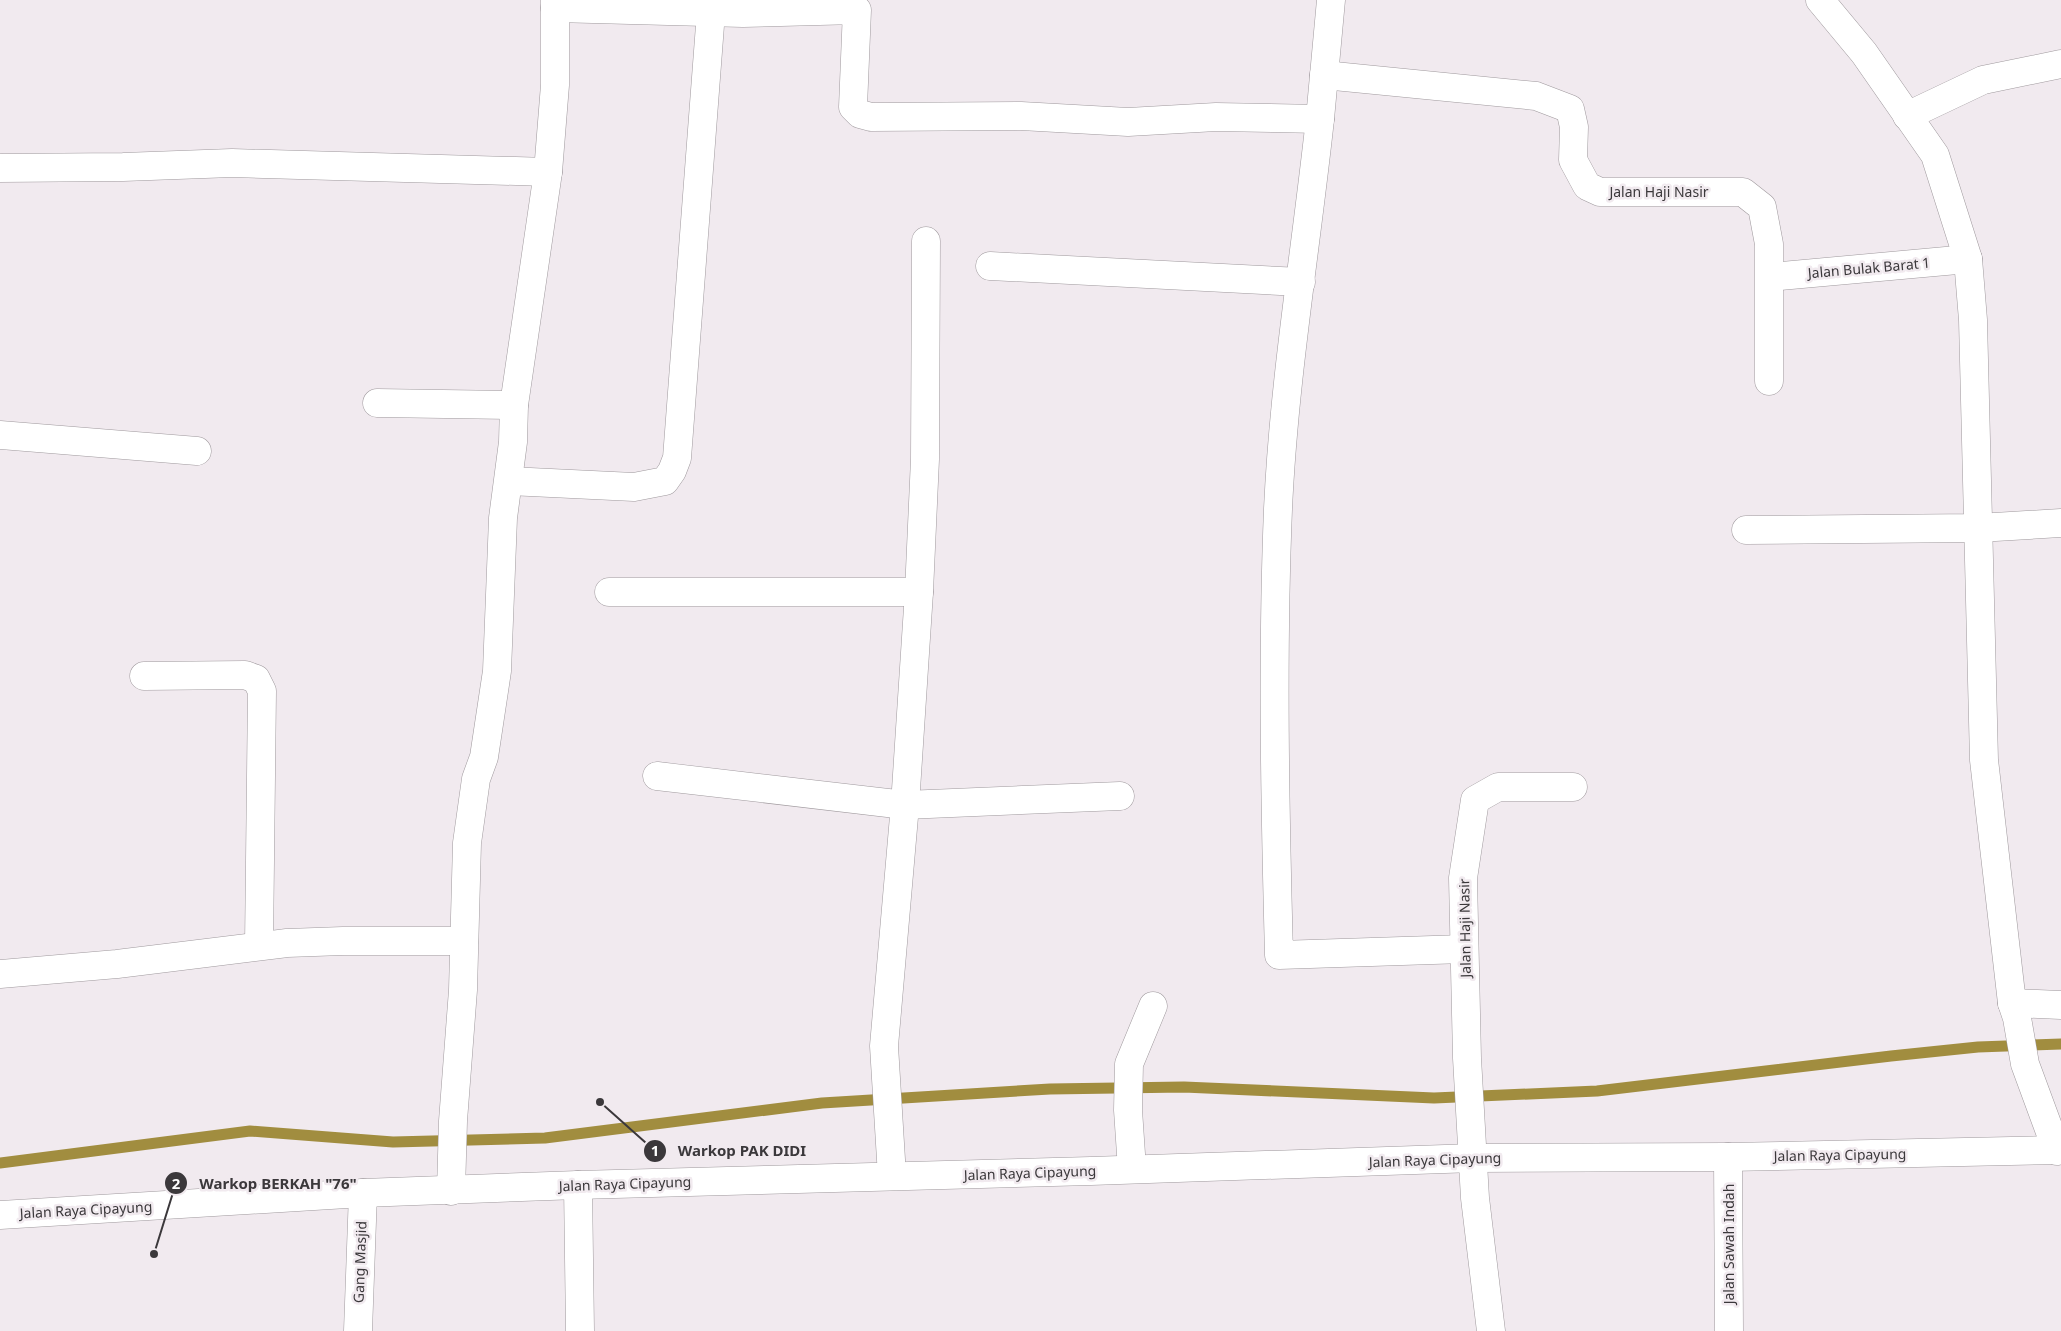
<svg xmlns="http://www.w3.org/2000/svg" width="2061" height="1331" viewBox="0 0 2061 1331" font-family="'Noto Sans',sans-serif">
	<rect width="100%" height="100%" fill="#f1eaef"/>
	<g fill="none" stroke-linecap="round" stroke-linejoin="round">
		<!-- stream -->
		<polyline stroke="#a18d3f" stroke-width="11" points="0,1163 250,1131 393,1142 545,1138 822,1103 1050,1089 1184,1087 1434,1098 1597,1091 1891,1056 1978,1047 2061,1044"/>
		<!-- minor casing -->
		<g stroke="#9f999d" stroke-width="29">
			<g id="minor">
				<polyline points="1820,0 1864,53 1935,155 1968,259 1973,320 1984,760 2012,1003 2017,1018 2025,1064 2057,1151"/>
				<polyline points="555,8 743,13 857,10 853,107 860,114 871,117 1021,116 1128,122 1216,117 1320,119 1331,0"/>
				<polyline points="1324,75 1536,96 1570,109 1574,127 1573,160 1587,186 1600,192 1743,192 1762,207 1769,244 1769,381"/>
				<polyline points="1907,116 1983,80 2061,64"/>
				<path d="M 1320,119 C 1306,249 1284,378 1278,509 C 1272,657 1275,806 1279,955 L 1464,949"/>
				<polyline points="0,168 123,167 232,163 548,172"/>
				<polyline points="990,266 1301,282"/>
				<polyline points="1770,277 1968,259"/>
				<polyline points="377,403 514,405"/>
				<polyline points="0,435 197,451"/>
				<polyline points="509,481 634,487 665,481 672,471 677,458 711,12"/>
				<polyline points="1746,530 1978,528 2061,523"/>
				<polyline points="609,592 919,592"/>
				<polyline points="144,676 245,675 256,679 262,691 259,946"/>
				<polyline points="657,776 905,805 1120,796"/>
				<polyline points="0,974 117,964 287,943 343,941 464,941"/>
				<polyline points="2012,1003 2061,1005"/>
				<polyline points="1728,1157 1729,1331"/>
				<polyline points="1132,1169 1128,1110 1129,1064 1153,1006"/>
				<polyline points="892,1176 884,1046 905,805 919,592 925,459 926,241"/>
				<polyline points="578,1185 580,1331"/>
				<polyline points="451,1191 453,1121 463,990 467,843 476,779 484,757 497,671 503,518 513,442 514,405 548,172 555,85 555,0"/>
				<polyline points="358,1331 363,1193"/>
				<polyline points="1491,1331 1475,1198 1467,1058 1463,878 1475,800 1498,787 1573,787"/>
			</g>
		</g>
		<!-- major casing -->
		<g stroke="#9f999d" stroke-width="29">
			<polyline id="major" points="0,1215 363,1193 578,1185 1091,1171 1474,1158 1728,1157 2061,1150"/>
		</g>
		<!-- minor -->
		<use href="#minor" stroke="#fff" stroke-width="28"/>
		<!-- major -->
		<use href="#major" stroke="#fff" stroke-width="28"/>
	</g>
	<g text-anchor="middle" stroke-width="5" stroke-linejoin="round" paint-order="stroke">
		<!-- street labels -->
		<g font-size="14" fill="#3b383b" stroke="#f1eaef">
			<text x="1659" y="197">Jalan Haji Nasir</text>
			<text transform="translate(1869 268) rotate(-5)" y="5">Jalan Bulak Barat 1</text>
			<text transform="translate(1465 928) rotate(-91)" y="5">Jalan Haji Nasir</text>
			<text transform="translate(1840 1155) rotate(-1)" y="5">Jalan Raya Cipayung</text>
			<text transform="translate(1435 1160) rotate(-2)" y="5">Jalan Raya Cipayung</text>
			<text transform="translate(1030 1173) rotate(-2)" y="5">Jalan Raya Cipayung</text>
			<text transform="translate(625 1184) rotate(-2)" y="5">Jalan Raya Cipayung</text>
			<text transform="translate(86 1210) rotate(-3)" y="5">Jalan Raya Cipayung</text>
			<text transform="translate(1729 1244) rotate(-90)" y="5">Jalan Sawah Indah</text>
			<text transform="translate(360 1262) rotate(-88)" y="5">Gang Masjid</text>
		</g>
	</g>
	<!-- callouts -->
	<path fill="none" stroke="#3b383b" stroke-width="2" d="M600 1102L655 1151M154 1254L176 1183"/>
	<g fill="#3b383b" stroke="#f1eaef" stroke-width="2">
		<circle cx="600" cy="1102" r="5"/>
		<circle cx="154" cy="1254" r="5"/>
		<circle cx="655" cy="1151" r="12"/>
		<circle cx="176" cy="1183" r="12"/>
	</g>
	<g font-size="15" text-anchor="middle" font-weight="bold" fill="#fff">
		<text x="655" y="1156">1</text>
		<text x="176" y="1189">2</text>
	</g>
	<g font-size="15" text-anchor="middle" font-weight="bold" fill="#3b383b" stroke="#f1eaef" stroke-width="5" stroke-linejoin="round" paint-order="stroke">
		<text x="742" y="1156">Warkop PAK DIDI</text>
		<text x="278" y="1189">Warkop BERKAH "76"</text>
	</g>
</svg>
